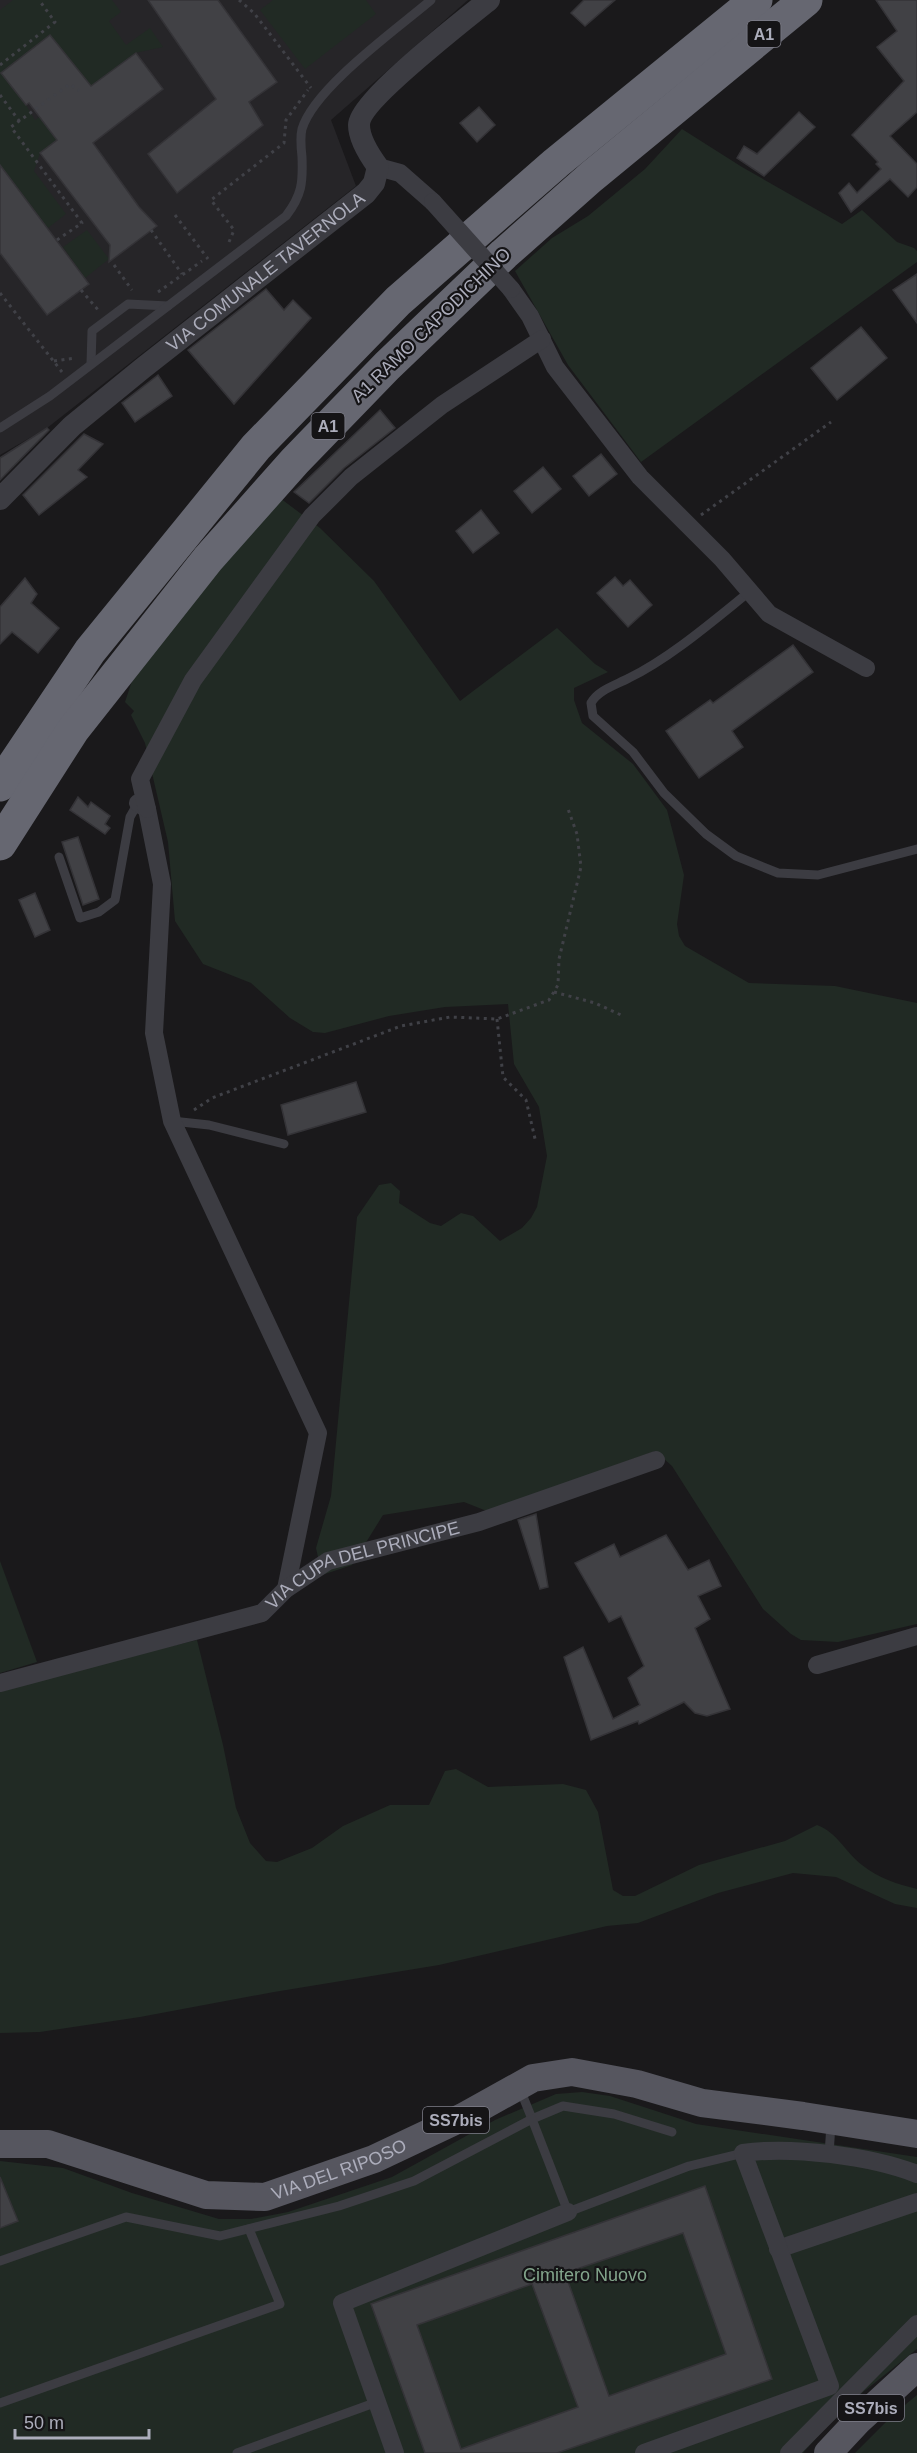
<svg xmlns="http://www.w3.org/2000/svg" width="917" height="2453" viewBox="0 0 917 2453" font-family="Arial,sans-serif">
	<rect width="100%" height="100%" fill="#1a191b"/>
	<!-- built -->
	<polygon fill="#262528" points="0,0 468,0 331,120 356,186 47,428 0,455"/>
	<!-- green -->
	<g fill="#212a24">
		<polygon points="13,0 112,0 121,12 109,21 126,45 150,28 163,47 135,53 87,89 75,66 50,35 2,73 26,105 35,120 57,104 57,140 40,153 34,171 66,214 48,228 0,165 0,10"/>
		<polygon points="273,0 366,0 376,14 305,69 260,10"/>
		<polygon points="682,129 742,167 842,224 862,210 897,242 914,248 917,251 917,262 641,462 568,365 515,271 552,238 588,216 645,169"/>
		<polygon points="87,230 109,259 85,278 63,247"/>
		<polygon points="280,498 320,528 374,581 460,701 557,628 595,664 608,672 574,688 574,700 582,723 633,764 667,810 684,875 677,924 679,936 685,946 749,983 835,986 917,1003 917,1624 838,1642 801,1640 791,1634 763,1609 672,1466 655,1451 508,1504 512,1521 464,1502 383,1515 352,1565 322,1575 316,1548 331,1496 357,1217 379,1185 391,1183 400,1191 399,1203 430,1223 441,1226 461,1213 473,1216 500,1241 522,1228 531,1218 537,1207 547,1156 539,1107 514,1064 508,1004 445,1007 389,1016 325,1033 313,1032 290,1018 251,983 203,964 175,921 168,842 145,743 131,715 134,711 125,702 138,663"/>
		<polygon points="0,1561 37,1662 0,1673"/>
		<path d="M 197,1640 L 223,1745 L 236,1808 L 250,1843 L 266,1861 L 277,1862 L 312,1848 L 343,1826 L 390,1805 L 429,1805 L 445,1771 L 456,1769 L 488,1787 L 563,1784 L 586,1790 L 598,1812 L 613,1890 L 623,1896 L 635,1896 L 699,1865 L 785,1841 L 817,1825 C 837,1832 845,1852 862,1865 C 878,1878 897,1884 917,1889 L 917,1908 L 895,1904 L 836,1877 L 793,1873 L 718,1893 L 638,1923 L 607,1926 L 439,1965 L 274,1992 L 140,2017 L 40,2032 L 0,2033 L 0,1687 Z"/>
		<polygon points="582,2092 610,2096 696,2124 917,2157 917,2349 842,2409 803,2453 0,2453 0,2161 63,2168 132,2193 219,2219 251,2219 288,2212 392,2177 495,2120 556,2094"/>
		<polygon points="917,2395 917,2453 855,2453 894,2414"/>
	</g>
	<!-- building -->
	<g fill="#414145" stroke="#343337" stroke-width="1.5" fill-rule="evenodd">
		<polygon points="148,0 218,0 277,82 249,102 263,125 177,193 148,154 216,99"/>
		<polygon points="584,0 615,0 585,26 571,13"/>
		<polygon points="876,0 917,0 917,112 890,136 917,164 917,187 908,197 890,179 851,212 839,193 849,183 857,193 881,169 876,164 878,162 852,135 904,81 877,47 897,31"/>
		<polygon points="50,35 91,86 136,53 163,89 93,143 139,207 157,226 109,262 110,245 40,153 57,140 29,103 26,105 1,73"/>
		<polygon points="479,107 495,125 477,142 460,123"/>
		<polygon points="799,112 815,127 764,176 737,158 744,146 757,154"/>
		<polygon points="0,165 89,284 47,315 0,253"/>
		<polygon points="917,274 917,323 893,290"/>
		<polygon points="266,289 284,310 293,300 311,318 234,404 188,350"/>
		<polygon points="861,327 887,358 837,400 811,368"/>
		<polygon points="158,375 172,396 135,422 122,403"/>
		<polygon points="380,410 395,428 344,468 309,503 294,492"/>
		<polygon points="47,428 49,430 0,480 0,458"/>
		<polygon points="84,434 103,444 78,470 87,477 39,515 23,495"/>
		<polygon points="601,454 617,474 589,496 573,476"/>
		<polygon points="543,467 561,489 532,513 514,491"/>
		<polygon points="481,510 499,533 473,553 456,531"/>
		<polygon points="615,577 623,586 630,580 652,605 628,627 597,593"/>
		<polygon points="25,578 37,594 31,603 59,628 38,653 12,632 0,644 0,607"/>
		<polygon points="793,645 813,672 732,731 743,747 699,778 666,731 710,700 713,703"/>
		<polygon points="78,797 88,807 91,802 110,816 105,824 110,828 105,834 70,810"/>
		<polygon points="78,837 99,899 83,905 62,842"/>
		<polygon points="35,893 50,930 35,937 19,900"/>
		<polygon points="356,1082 366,1112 288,1135 281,1105"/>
		<polygon points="536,1514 548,1587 540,1589 518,1520"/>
		<polygon points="666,1535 688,1570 709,1560 721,1586 698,1596 710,1619 695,1628 730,1709 707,1716 695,1713 684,1702 639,1724 638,1721 591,1740 564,1657 583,1647 613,1719 640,1705 628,1678 644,1666 621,1616 609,1622 575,1563 614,1544 620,1557"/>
		<polygon points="0,2177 18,2221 0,2228"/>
		<path d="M 705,2186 L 772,2379 L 557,2453 L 425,2453 L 371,2304 ZM 683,2233 L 726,2354 L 609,2396 L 565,2273 ZM 532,2284 L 578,2407 L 461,2449 L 417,2325 Z"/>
	</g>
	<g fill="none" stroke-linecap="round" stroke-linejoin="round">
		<!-- path -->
		<g stroke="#404147" stroke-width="3" stroke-dasharray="3 4.5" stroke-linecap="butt">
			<polyline points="239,0 254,13 311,88"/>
			<polyline points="0,65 55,22 39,0"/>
			<polyline points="0,95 20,122"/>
			<polyline points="175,215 208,259"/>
			<polyline points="151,230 182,274"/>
			<polyline points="57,240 82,223 11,127 70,84 79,91"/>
			<polyline points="229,242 234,230 211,200 284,143 286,120 308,90"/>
			<polyline points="114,265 132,290"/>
			<polyline points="81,290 99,311"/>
			<polyline points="158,292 202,261"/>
			<polyline points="0,293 62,372"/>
			<polyline points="54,361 76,358"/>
			<polyline points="701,515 831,422"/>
			<polyline points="554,992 595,1003 621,1015"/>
			<polyline points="497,1019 503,1077 526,1100 536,1143"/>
			<polyline points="194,1110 212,1098 401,1026 450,1017 497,1019 549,1000 558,985 559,959 581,867 577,834 568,809"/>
		</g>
		<!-- service -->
		<g stroke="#3c3c42" stroke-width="9">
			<polyline points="91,364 92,331 128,304 168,306"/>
			<path d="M 0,428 L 50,396 L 286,216 C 302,195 303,183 302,157 C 301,148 300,137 302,129 C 314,88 397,29 431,0"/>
			<path d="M 749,592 C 713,621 670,658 629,678 C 616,685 598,690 591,703 L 593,716 L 633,752 L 664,793 L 706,834 L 736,856 L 778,873 L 818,875 L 917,849"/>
			<polyline points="59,857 80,918 99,912 115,900 130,817 138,803"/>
			<polyline points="172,1121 209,1125 284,1144"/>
			<polyline points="520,2089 532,2119 563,2106 614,2114 672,2132"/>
			<polyline points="829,2155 831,2124"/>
			<polyline points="0,2261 126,2217 220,2236 339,2206 414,2181 532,2119 568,2212 689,2166 743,2153"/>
			<polyline points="0,2403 280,2304 249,2229"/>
			<polyline points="237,2453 377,2402"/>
		</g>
		<!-- minor -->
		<g stroke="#3c3c42" stroke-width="18">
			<polyline points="378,167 400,173 433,202"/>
			<polyline points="511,289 530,316 555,367 640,477 722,559 769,614 866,668"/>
			<polyline points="138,803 147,809 162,884 154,1033 172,1121 318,1433 286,1589"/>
			<polyline points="147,809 140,779 193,680 312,516 351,477 442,405 542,339"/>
			<polyline points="817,1665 917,1636"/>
			<path id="s1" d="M 0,1683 L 262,1613 L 286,1589 L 328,1561 L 479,1522 L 656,1460"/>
			<polyline points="778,2249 917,2202"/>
			<polyline points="395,2453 342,2303 568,2212"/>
			<path d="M 644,2453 L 830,2386 L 743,2153 C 792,2146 871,2156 917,2174"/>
			<polyline points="789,2453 917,2324"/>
		</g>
		<!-- tertiary -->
		<path stroke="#3c3c42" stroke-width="22" id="s2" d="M 0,499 L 72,426 L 143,368 L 366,193 L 374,183 L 378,167 C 370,156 359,139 359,125 C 359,101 467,18 489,0"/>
		<!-- primary -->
		<g stroke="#56565f" stroke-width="28">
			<path id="s3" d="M 0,2144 L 48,2144 L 206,2195 L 265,2197 L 374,2159 L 463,2117 L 533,2078 L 572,2072 L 637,2084 L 702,2103 L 803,2116 L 917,2134"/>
			<polyline points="828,2453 858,2421 917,2367"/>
		</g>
		<!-- motorway -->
		<g stroke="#666771" stroke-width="33">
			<polyline points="0,785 90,651 256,447 398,301 556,163 756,0"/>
			<polyline points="0,844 73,730 208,559 295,461 387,366 504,254 591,177 806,0"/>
		</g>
		<!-- minor-bridge -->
		<polyline stroke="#3c3c42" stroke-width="18" points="433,202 511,289"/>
	</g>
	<g text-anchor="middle" stroke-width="4.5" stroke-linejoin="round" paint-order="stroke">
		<!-- shield labels -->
		<g fill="#151416" stroke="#7f7f8a" stroke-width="1.5">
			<rect x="747.5" y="21" width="33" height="26" rx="4.5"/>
			<rect x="311.5" y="413" width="33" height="26" rx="4.5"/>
			<rect x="423" y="2107" width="66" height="26" rx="4.5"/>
			<rect x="838" y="2395" width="66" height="26" rx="4.5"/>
		</g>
		<g font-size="16" font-weight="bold" fill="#acadbb">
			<text x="764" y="40">A1</text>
			<text x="328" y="432">A1</text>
			<text x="456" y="2126">SS7bis</text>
			<text x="871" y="2414">SS7bis</text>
		</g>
		<!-- street labels -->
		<g font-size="18" fill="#acadbb" stroke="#151416">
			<text dy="6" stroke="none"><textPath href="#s2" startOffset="350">VIA COMUNALE TAVERNOLA</textPath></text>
			<text transform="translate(431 325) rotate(-44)" y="6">A1 RAMO CAPODICHINO</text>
			<text dy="6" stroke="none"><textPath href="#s1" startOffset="386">VIA CUPA DEL PRINCIPE</textPath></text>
			<text dy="6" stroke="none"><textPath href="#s3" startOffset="352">VIA DEL RIPOSO</textPath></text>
		</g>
		<!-- park labels -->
		<g font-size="18" fill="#83a58c" stroke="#151416">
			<text x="585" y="2281">Cimitero Nuovo</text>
		</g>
	</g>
	<!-- scale -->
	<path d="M15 2429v9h134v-9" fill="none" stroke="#acadbb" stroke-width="3"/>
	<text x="24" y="2429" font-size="18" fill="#acadbb" stroke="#151416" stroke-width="4.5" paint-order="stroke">50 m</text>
</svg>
